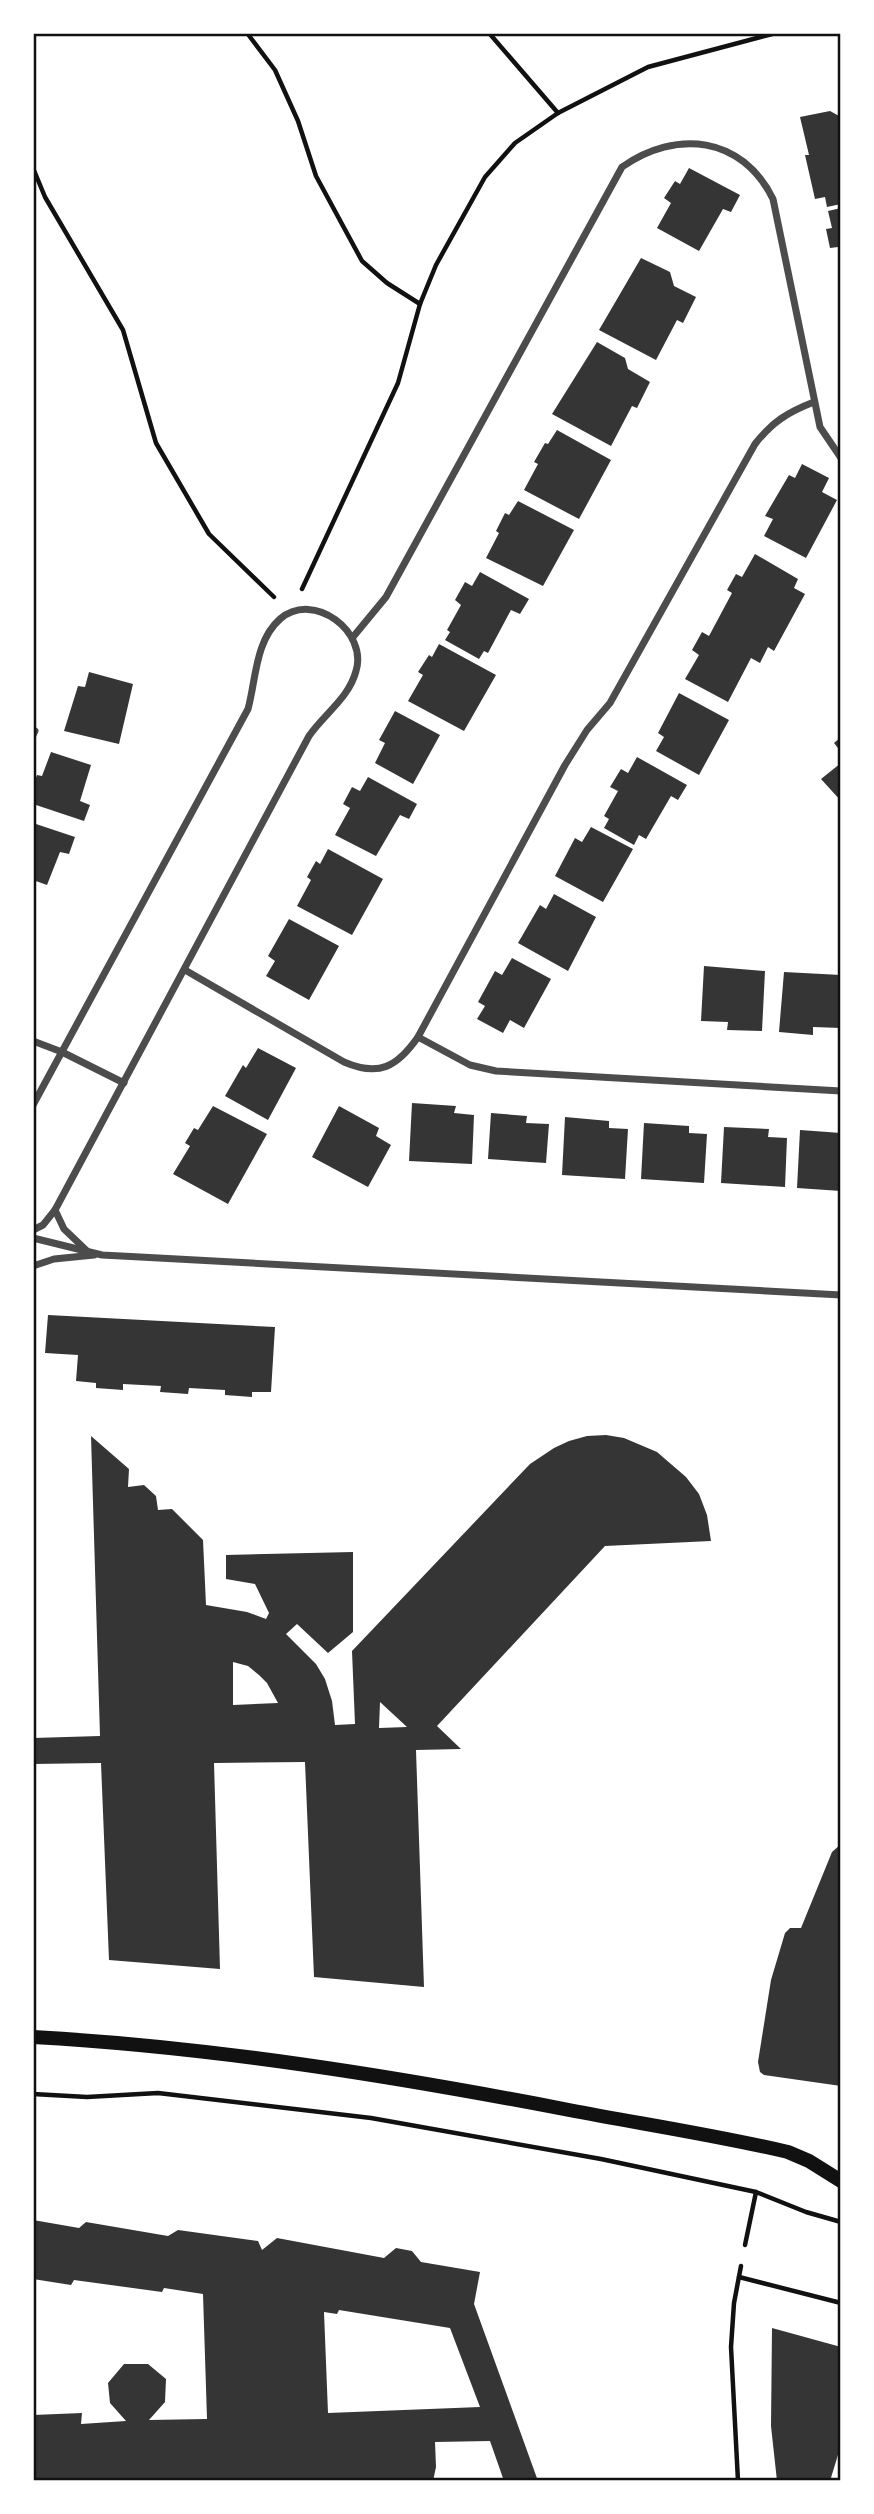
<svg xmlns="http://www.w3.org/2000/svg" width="874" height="2514" viewBox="0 0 874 2514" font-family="Rubik,sans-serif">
	<rect width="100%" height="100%" fill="#fff"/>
	<!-- building -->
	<g fill="#353535" fill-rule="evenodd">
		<polygon points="830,111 841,117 841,204 827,207 825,197 815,199 805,155 809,155 800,117"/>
		<polygon points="689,168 740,195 731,212 723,209 699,251 657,228 671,203 664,198 675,181 680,184"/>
		<polygon points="841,208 841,256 840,256 838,247 830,248 826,229 832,228 828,211"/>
		<polygon points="641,258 670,272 674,286 696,297 683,323 677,320 656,360 599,330"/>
		<polygon points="597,342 625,358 628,369 650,382 637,408 632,406 611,446 552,414"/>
		<polygon points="557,430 611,460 579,519 524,490 538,464 534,462 545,443 548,444"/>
		<polygon points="802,464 829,478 822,492 837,500 806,558 764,536 773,519 765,516 789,475 795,478"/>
		<polygon points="518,501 574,530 543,586 486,558 499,533 496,531 505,513 509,515"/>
		<polygon points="755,554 798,579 794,588 805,594 774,651 768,647 760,663 751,658 728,702 685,679 699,655 692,650 702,632 709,636 732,593 727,590 736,574 742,577"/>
		<polygon points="480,572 529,599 520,614 511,610 488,653 484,651 479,659 445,640 450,632 447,630 461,605 455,600 465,582 472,586"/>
		<polygon points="439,644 496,675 464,731 408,701 423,675 418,672 429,655 432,657"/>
		<polygon points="89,672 133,684 119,744 64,731 78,686 85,687"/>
		<polygon points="679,693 729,720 699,775 656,751 664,737 658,733"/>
		<polygon points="395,711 440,735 413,784 375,763 385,743 379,740"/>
		<polygon points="841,737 841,752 834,743"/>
		<polygon points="51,752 91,765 80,801 90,805 84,821 33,804 33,786 37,775 42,776"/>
		<polygon points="637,757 687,785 678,800 671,796 646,839 639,835 634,845 604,828 609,819 604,816 618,791 610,787 621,769 628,773"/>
		<polygon points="841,763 841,801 821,779"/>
		<polygon points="368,777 417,804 409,819 400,815 376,856 335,835 350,808 343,804 352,787 360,791"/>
		<polygon points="33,823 75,837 69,854 60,852 47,885 33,880"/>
		<polygon points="591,827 633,849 603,902 555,876 575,838 582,842"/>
		<polygon points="328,849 383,879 352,935 297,906 311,880 307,877 316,861 320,864"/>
		<polygon points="554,894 596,917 568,971 518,943 540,905 546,909"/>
		<polygon points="289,919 339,946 309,1000 266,976 275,961 268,956"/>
		<polygon points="512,958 551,979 524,1028 510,1020 503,1033 477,1019 485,1006 478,1002 495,971 502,975"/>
		<polygon points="704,966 765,971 762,1031 727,1030 728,1022 701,1021"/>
		<polygon points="784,972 841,975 841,1028 813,1027 813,1035 779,1032"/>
		<polygon points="258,1048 296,1068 268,1120 225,1096 243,1065 246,1068"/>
		<polygon points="412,1103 456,1106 454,1113 474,1115 472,1164 409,1161"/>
		<polygon points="213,1106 267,1134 228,1204 173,1174 190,1146 185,1143 194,1128 198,1130"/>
		<polygon points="339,1106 379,1128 376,1136 391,1145 368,1187 312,1157"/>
		<polygon points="491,1113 527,1116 526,1123 549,1124 546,1163 488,1159"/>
		<polygon points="565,1117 609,1121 609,1128 628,1129 625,1179 562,1175"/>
		<polygon points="644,1123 689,1126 689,1133 707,1134 704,1183 641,1179"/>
		<polygon points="724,1127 769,1129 768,1137 787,1138 785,1187 721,1183"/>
		<polygon points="800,1130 841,1133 841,1191 797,1188"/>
		<polygon points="48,1315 275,1327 271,1392 252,1392 252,1397 225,1395 225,1390 189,1388 188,1394 160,1392 161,1386 123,1384 123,1390 96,1388 96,1383 76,1381 78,1355 45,1353"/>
		<path d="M 606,1435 L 624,1438 L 657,1452 L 686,1477 L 699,1494 L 707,1515 L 711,1541 L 605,1546 L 437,1726 L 461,1749 L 416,1750 L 424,1987 L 314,1977 L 305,1762 L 214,1763 L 220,1969 L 109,1960 L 101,1763 L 33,1764 L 33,1738 L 100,1736 L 91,1436 L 129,1469 L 128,1487 L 144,1485 L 156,1496 L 158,1510 L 172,1509 L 203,1540 L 206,1605 L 247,1612 L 266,1619 L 269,1613 L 255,1584 L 226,1579 L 226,1555 L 353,1552 L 353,1632 L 328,1653 L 297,1624 L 286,1634 L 316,1664 L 325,1679 L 332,1701 L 335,1725 L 355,1724 L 352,1651 L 530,1464 L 554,1448 L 569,1441 L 587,1436 ZM 233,1662 L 248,1666 L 259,1675 L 267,1683 L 278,1703 L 233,1705 ZM 380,1702 L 407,1727 L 379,1728 Z"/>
		<polygon points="841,1844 841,2086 764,2075 760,2072 758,2062 771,1980 785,1933 790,1928 801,1928 832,1852"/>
		<path d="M 33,2220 L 79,2228 L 86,2222 L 168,2236 L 178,2230 L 258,2241 L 262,2250 L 277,2238 L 384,2258 L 396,2248 L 412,2251 L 421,2262 L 480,2272 L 474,2304 L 538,2481 L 504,2481 L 490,2441 L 435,2442 L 436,2467 L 433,2481 L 33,2481 L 33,2415 L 82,2413 L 81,2424 L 126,2421 L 110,2403 L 108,2383 L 124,2364 L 148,2364 L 166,2379 L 165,2402 L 149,2420 L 207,2419 L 203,2294 L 164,2288 L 162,2292 L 74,2280 L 71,2285 L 33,2279 ZM 339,2310 L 450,2328 L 480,2407 L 328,2413 L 324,2312 L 337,2314 Z"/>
		<polygon points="772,2328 841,2347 841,2445 830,2481 777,2481 771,2426"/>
	</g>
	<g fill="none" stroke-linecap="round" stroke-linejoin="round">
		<!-- path -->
		<g stroke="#111" stroke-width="4.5">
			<polyline points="247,33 275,70 298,121 316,176 362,261 387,283 420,304"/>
			<polyline points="489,33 558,113"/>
			<polyline points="33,168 45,197 123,330 156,443 209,534 274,597"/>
			<polyline points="302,589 398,383 420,304 436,265 485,177 515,143 558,113 648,67 776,33"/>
			<polyline points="33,2094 87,2097 158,2093 371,2118 601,2159 756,2192 806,2212 841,2222"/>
			<polyline points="745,2245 756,2192"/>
			<polyline points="739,2277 841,2303"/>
			<polyline points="738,2481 731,2347 734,2303 741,2266"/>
		</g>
		<!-- minor -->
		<g stroke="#4c4c4c" stroke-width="7">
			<path d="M 353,637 L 386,597 L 622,167 C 676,129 742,136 773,199 L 820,427 L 841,458"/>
			<polyline points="33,735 35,731"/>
			<path d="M 185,970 L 344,1062 C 379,1077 397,1067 418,1037 L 565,765 L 587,730 L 610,703 L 755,444 C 772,422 788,412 814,402"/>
			<polyline points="418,1037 470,1065 496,1071 841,1091"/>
			<polyline points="33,1041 62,1052 124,1083"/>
			<path d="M 33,1105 L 248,709 C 256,680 255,641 280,619 C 314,590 368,632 356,671 C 349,698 324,714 309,736 L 55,1210 L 43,1225 L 33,1230"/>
			<polyline points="55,1210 64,1229 86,1250"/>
			<polyline points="33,1238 102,1255 140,1257 841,1295"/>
			<polyline points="33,1266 54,1259 94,1255"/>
		</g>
		<!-- secondary -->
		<path stroke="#111" stroke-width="14" d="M 33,2037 C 213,2047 393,2076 569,2110 C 642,2124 716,2135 788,2152 L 809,2161 L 841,2181"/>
	</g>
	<!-- border -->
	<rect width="874" height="2514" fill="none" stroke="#ffffff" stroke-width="70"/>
	<rect x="35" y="35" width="804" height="2444" fill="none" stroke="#111" stroke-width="2.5"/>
</svg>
